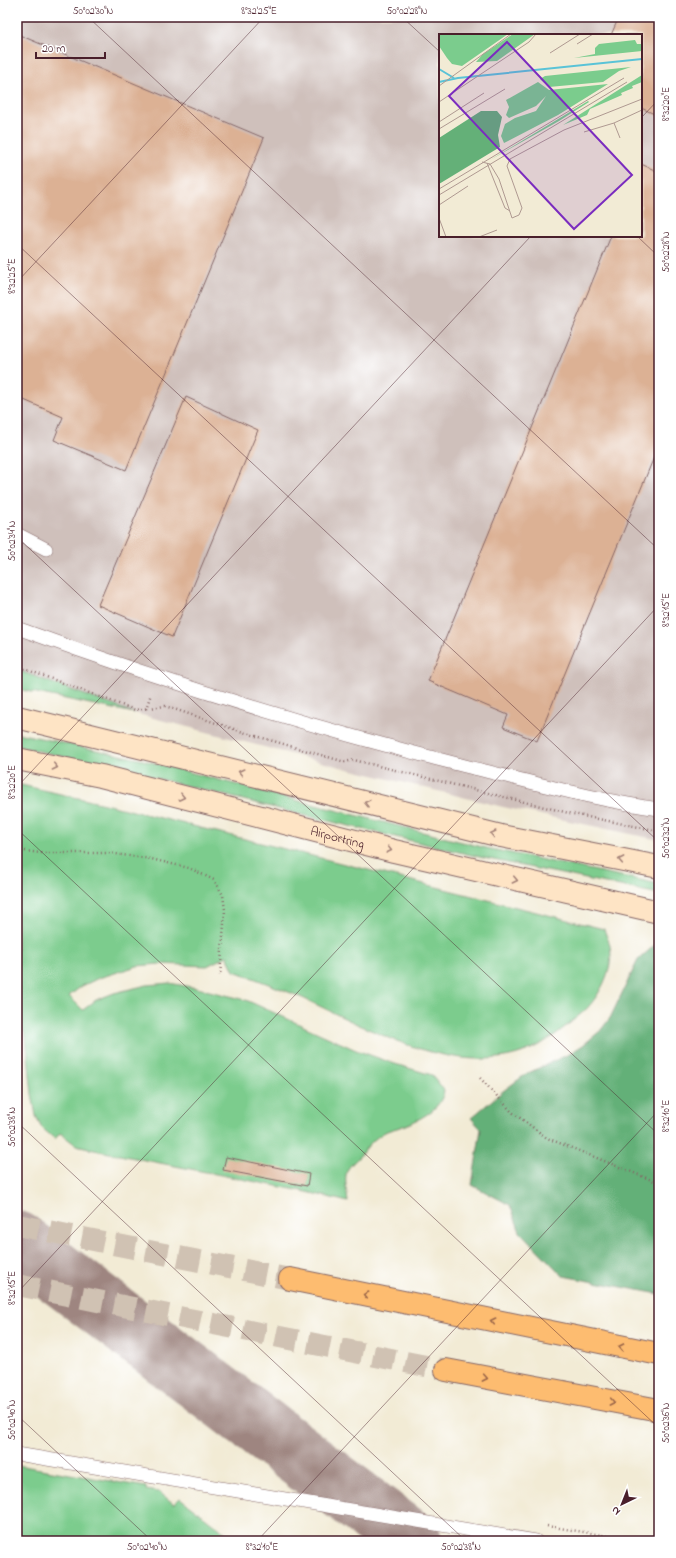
<svg xmlns="http://www.w3.org/2000/svg" width="676" height="1558" viewBox="0 0 676 1558" font-family="'Indie Flower',sans-serif">
	<rect width="100%" height="100%" fill="#fff"/>
	<filter id="ink" filterUnits="userSpaceOnUse"><feTurbulence type="fractalNoise" baseFrequency=".025" numOctaves="2"/><feDisplacementMap in="SourceGraphic" scale="8" xChannelSelector="R" yChannelSelector="G"/><feConvolveMatrix kernelMatrix="1 2 1 2 8 2 1 2 1" color-interpolation-filters="sRGB"/></filter>
	<filter id="wash" filterUnits="userSpaceOnUse"><feTurbulence type="fractalNoise" baseFrequency=".012" numOctaves="4" result="noise"/><feDisplacementMap in="SourceGraphic" scale="16" xChannelSelector="R" yChannelSelector="G"/><feGaussianBlur stdDeviation="0.9" result="paint"/><feColorMatrix in="noise" values="0 0 0 0 0 0 0 0 0 0 0 0 0 0 0 0 0 1.4 0 .05"/><feComposite in="paint" operator="in"/></filter>
	<g filter="url(#wash)">
		<rect width="100%" height="100%" fill="#f2ebd5"/>
		<!-- industrial -->
		<path fill="#cfc0bb" fill-rule="evenodd" d="M 17,17 L 659,17 L 659,840 L 503,807 L 348,769 L 134,713 L 17,689 ZM 440,35 L 641,35 L 641,236 L 440,236 Z"/>
		<!-- green -->
		<g fill="#7bcc8d" stroke="#62765c">
			<polygon points="17,670 134,713 17,689"/>
			<polygon points="17,733 143,760 303,802 486,848 659,884 659,894 484,858 299,814 140,774 17,746"/>
			<path d="M 17,784 L 113,806 L 604,929 C 606,935 609,941 610,946 C 615,968 598,1000 582,1013 C 564,1028 546,1044 524,1052 C 450,1078 364,1026 298,996 C 277,987 256,979 234,971 L 227,956 L 207,966 L 160,964 L 137,966 L 99,978 L 82,986 L 69,996 L 83,1010 L 96,1000 L 114,993 L 147,985 L 169,983 L 197,988 L 246,1000 L 356,1050 L 395,1064 L 432,1075 L 444,1090 C 442,1111 415,1122 397,1128 C 393,1129 389,1130 385,1132 C 374,1138 367,1147 359,1157 C 355,1161 349,1166 347,1171 C 344,1178 347,1194 348,1202 L 307,1192 L 89,1149 L 89,1148 L 76,1145 L 60,1133 L 55,1139 L 42,1128 L 36,1116 L 32,1094 L 26,1037 L 17,1018 Z"/>
			<polygon points="17,1465 146,1487 146,1490 159,1492 174,1504 180,1498 236,1541 17,1541"/>
		</g>
		<!-- forest -->
		<polygon fill="#64b078" stroke="#576852" points="658,942 659,943 659,1294 563,1276 520,1232 510,1205 472,1185 481,1129 471,1118 503,1091 526,1074 567,1055 583,1045 600,1031 610,1018 638,960"/>
		<g fill="none" stroke-linecap="round" stroke-linejoin="round">
			<!-- taxiway -->
			<polyline stroke="#9e8580" stroke-width="62" points="17,1242 411,1541"/>
		</g>
		<g id="blocks">
			<!-- building -->
			<g fill="#dcb194">
				<polygon points="619,17 659,17 659,116 641,108 641,35 611,35"/>
				<polygon points="17,34 264,138 126,470 54,440 63,417 17,397"/>
				<polygon points="641,164 659,172 659,445 537,741 503,727 508,715 428,681 611,236 641,236"/>
				<polygon points="186,397 258,430 172,637 98,605"/>
				<polygon points="226,1157 309,1174 307,1186 223,1170"/>
			</g>
		</g>
	</g>
	<g filter="url(#ink)">
		<use href="#blocks" fill-opacity="0" stroke="#856666" stroke-width="1"/>
		<g fill="none" stroke-linecap="round" stroke-linejoin="round">
			<!-- highway-tunnel -->
			<g stroke="#d0c2b3" stroke-width="22" stroke-dasharray="22 11" stroke-linecap="butt">
				<polyline points="17,1225 290,1279"/>
				<polyline points="17,1285 446,1370"/>
			</g>
			<!-- lane casing -->
			<g stroke="#856666" stroke-width="14">
				<g id="lane">
					<polyline points="17,534 46,549"/>
					<path d="M 17,628 C 165,682 316,729 469,767 C 532,782 595,800 659,809"/>
					<polyline points="17,1454 536,1541"/>
				</g>
			</g>
			<!-- secondary casing -->
			<g stroke="#856666" stroke-width="24">
				<g id="secondary">
					<polyline points="17,717 501,836 659,867"/>
					<path id="s1" d="M 17,759 L 101,776 L 394,851 L 659,912"/>
				</g>
			</g>
			<!-- highway casing -->
			<g stroke="#856666" stroke-width="24">
				<g id="highway">
					<polyline points="290,1279 659,1354"/>
					<polyline points="446,1370 659,1410"/>
				</g>
			</g>
			<!-- path -->
			<g stroke="#856666" stroke-width="2.5" stroke-dasharray="1 3" stroke-linecap="butt">
				<polyline points="17,666 135,710 165,706 246,733 345,762 354,760 573,814 659,831"/>
				<polyline points="146,709 151,694"/>
				<polyline points="17,850 40,853 108,853 151,859 189,868 214,880 223,895 225,910 220,976"/>
				<polyline points="480,1078 512,1112 547,1138 659,1183"/>
				<polyline points="547,1526 639,1541"/>
			</g>
			<!-- lane -->
			<use href="#lane" stroke="#fff" stroke-width="13"/>
			<!-- secondary -->
			<use href="#secondary" stroke="#fee4c5" stroke-width="22"/>
			<!-- highway -->
			<use href="#highway" stroke="#fdbc6f" stroke-width="22"/>
		</g>
		<!-- one-way arrows -->
		<defs><path id="oneway-chevron" d="M-2-3.5L2.5 0L-2 3.5" fill="none" stroke-width="1.6" stroke-linecap="round" stroke-linejoin="round"/></defs>
		<g stroke="#a48278">
			<use href="#oneway-chevron" transform="translate(55 767) rotate(12)"/>
			<use href="#oneway-chevron" transform="translate(241 772) rotate(-166)"/>
			<use href="#oneway-chevron" transform="translate(182 797) rotate(14)"/>
			<use href="#oneway-chevron" transform="translate(367 803) rotate(-166)"/>
			<use href="#oneway-chevron" transform="translate(493 834) rotate(-166)"/>
			<use href="#oneway-chevron" transform="translate(389 850) rotate(14)"/>
			<use href="#oneway-chevron" transform="translate(621 860) rotate(-169)"/>
			<use href="#oneway-chevron" transform="translate(515 880) rotate(13)"/>
		</g>
		<g stroke="#9b664a">
			<use href="#oneway-chevron" transform="translate(366 1295) rotate(-168)"/>
			<use href="#oneway-chevron" transform="translate(493 1321) rotate(-168)"/>
			<use href="#oneway-chevron" transform="translate(621 1347) rotate(-169)"/>
			<use href="#oneway-chevron" transform="translate(485 1378) rotate(11)"/>
			<use href="#oneway-chevron" transform="translate(612 1402) rotate(11)"/>
		</g>
	</g>
	<!-- ticks -->
	<path fill="none" stroke="#4a1f2b" stroke-width="1" stroke-opacity="0.45" d="M 88,17 L 659,550M 402,17 L 440,52M 641,118 L 659,99M 637,236 L 659,257M 17,244 L 659,842M 17,282 L 264,17M 17,537 L 659,1135M 17,787 L 531,236M 17,829 L 659,1428M 17,1122 L 466,1541M 17,1293 L 659,605M 17,1415 L 152,1541M 257,1541 L 659,1110"/>
	<g text-anchor="middle" stroke-width="3.5" stroke-linejoin="round" paint-order="stroke">
		<!-- street labels -->
		<g font-size="13" fill="#4a1f2b" stroke="#fff">
			<text dy="5" stroke="none"><textPath href="#s1" startOffset="330">Airportring</textPath></text>
		</g>
	</g>
	<!-- overview -->
	<g transform="translate(439 34)">
		<rect width="203" height="203" fill="#f2ebd5"/>
		<path d="M 0,0 L 69,0 L 23,32 L 13,30 L 8,24 L 0,12 ZM 74,0 L 96,0 L 58,27 L 37,28 L 44,20 ZM 196,6 L 198,10 L 203,10 L 203,17 L 135,24 L 156,20 L 156,14 L 160,10 ZM 192,33 L 180,37 L 164,48 L 110,53 L 101,45 L 106,42 ZM 203,41 L 203,48 L 193,52 L 194,54 L 182,59 L 183,61 L 151,75 L 148,81 L 124,91 ZM 99,48 L 110,56 L 169,50 L 119,81 L 65,109 L 62,102 L 66,90 L 76,84 L 97,77 L 107,62 L 97,72 L 70,84 L 67,81 L 70,73 L 67,66 ZM 150,68 L 120,87 L 51,126 L 149,67 Z" fill="#7bcc8d"/>
		<path d="M 42,77 L 58,77 L 63,83 L 59,101 L 61,113 L 0,150 L 0,104 Z" fill="#64b078"/>
		<path fill="none" stroke="#5ac3d7" stroke-width="2" d="M 0,35 L 15,44M 0,48 L 19,44 L 203,25"/>
		<path fill="none" stroke="#af9991" stroke-width="1" d="M 138,10 L 154,0M 111,19 L 141,0M 0,52 L 72,0M 0,68 L 90,8 L 97,0M 0,88 L 45,59M 175,89 L 203,76M 0,95 L 66,55M 145,98 L 175,89 L 181,104M 43,128 L 51,130 L 60,145 L 73,184 L 80,181 L 83,174 L 68,132 L 71,125 L 125,96 L 203,65M 48,129 L 66,174 L 71,177M 0,155 L 185,44M 0,161 L 188,48M 0,171 L 29,152M 0,184 L 7,203M 40,203 L 58,196"/>
		<path fill="#7b2cbf" fill-opacity="0.15" stroke="#7b2cbf" stroke-width="2" d="M 68,8 L 193,141 L 135,195 L 10,62 Z"/>
		<rect width="203" height="203" fill="none" stroke="#4a1f2b" stroke-width="2"/>
	</g>
	<!-- margin -->
	<rect width="676" height="1558" fill="none" stroke="#fff" stroke-width="44"/>
	<!-- north arrow -->
	<g transform="translate(622 1504) rotate(223)" stroke="#ffffff" stroke-width="3" paint-order="stroke">
	<path d="M0-3L7 15L0 10L-7 15Z" fill="#4a1f2b"/>
	<text y="-6" font-size="11" font-weight="bold" text-anchor="middle" fill="#4a1f2b">N</text>
	</g>
	<!-- scale -->
	<path d="M36 52v6h69v-6" fill="none" stroke="#4a1f2b" stroke-width="2"/>
	<text x="42" y="52" font-size="12" fill="#4a1f2b" stroke="#ffffff" stroke-width="3" paint-order="stroke">20 m</text>
	<rect x="22" y="22" width="632" height="1514" fill="none" stroke="#4a1f2b" stroke-width="1.5"/>
	<g font-size="10" text-anchor="middle" fill="#4a1f2b">
		<text x="93" y="14">50°02'30"N</text>
		<text x="259" y="14">8°32'25"E</text>
		<text x="407" y="14">50°02'28"N</text>
		<text transform="translate(665 104) rotate(-90)" y="4">8°32'20"E</text>
		<text transform="translate(665 252) rotate(-90)" y="4">50°02'28"N</text>
		<text transform="translate(11 276) rotate(-90)" y="4">8°32'25"E</text>
		<text transform="translate(11 541) rotate(-90)" y="4">50°02'34"N</text>
		<text transform="translate(665 610) rotate(-90)" y="4">8°32'15"E</text>
		<text transform="translate(11 782) rotate(-90)" y="4">8°32'20"E</text>
		<text transform="translate(665 838) rotate(-90)" y="4">50°02'32"N</text>
		<text transform="translate(665 1116) rotate(-90)" y="4">8°32'10"E</text>
		<text transform="translate(11 1127) rotate(-90)" y="4">50°02'38"N</text>
		<text transform="translate(11 1288) rotate(-90)" y="4">8°32'15"E</text>
		<text transform="translate(11 1420) rotate(-90)" y="4">50°02'40"N</text>
		<text transform="translate(665 1423) rotate(-90)" y="4">50°02'36"N</text>
		<text x="147" y="1550">50°02'40"N</text>
		<text x="262" y="1550">8°32'10"E</text>
		<text x="461" y="1550">50°02'38"N</text>
	</g>
</svg>
